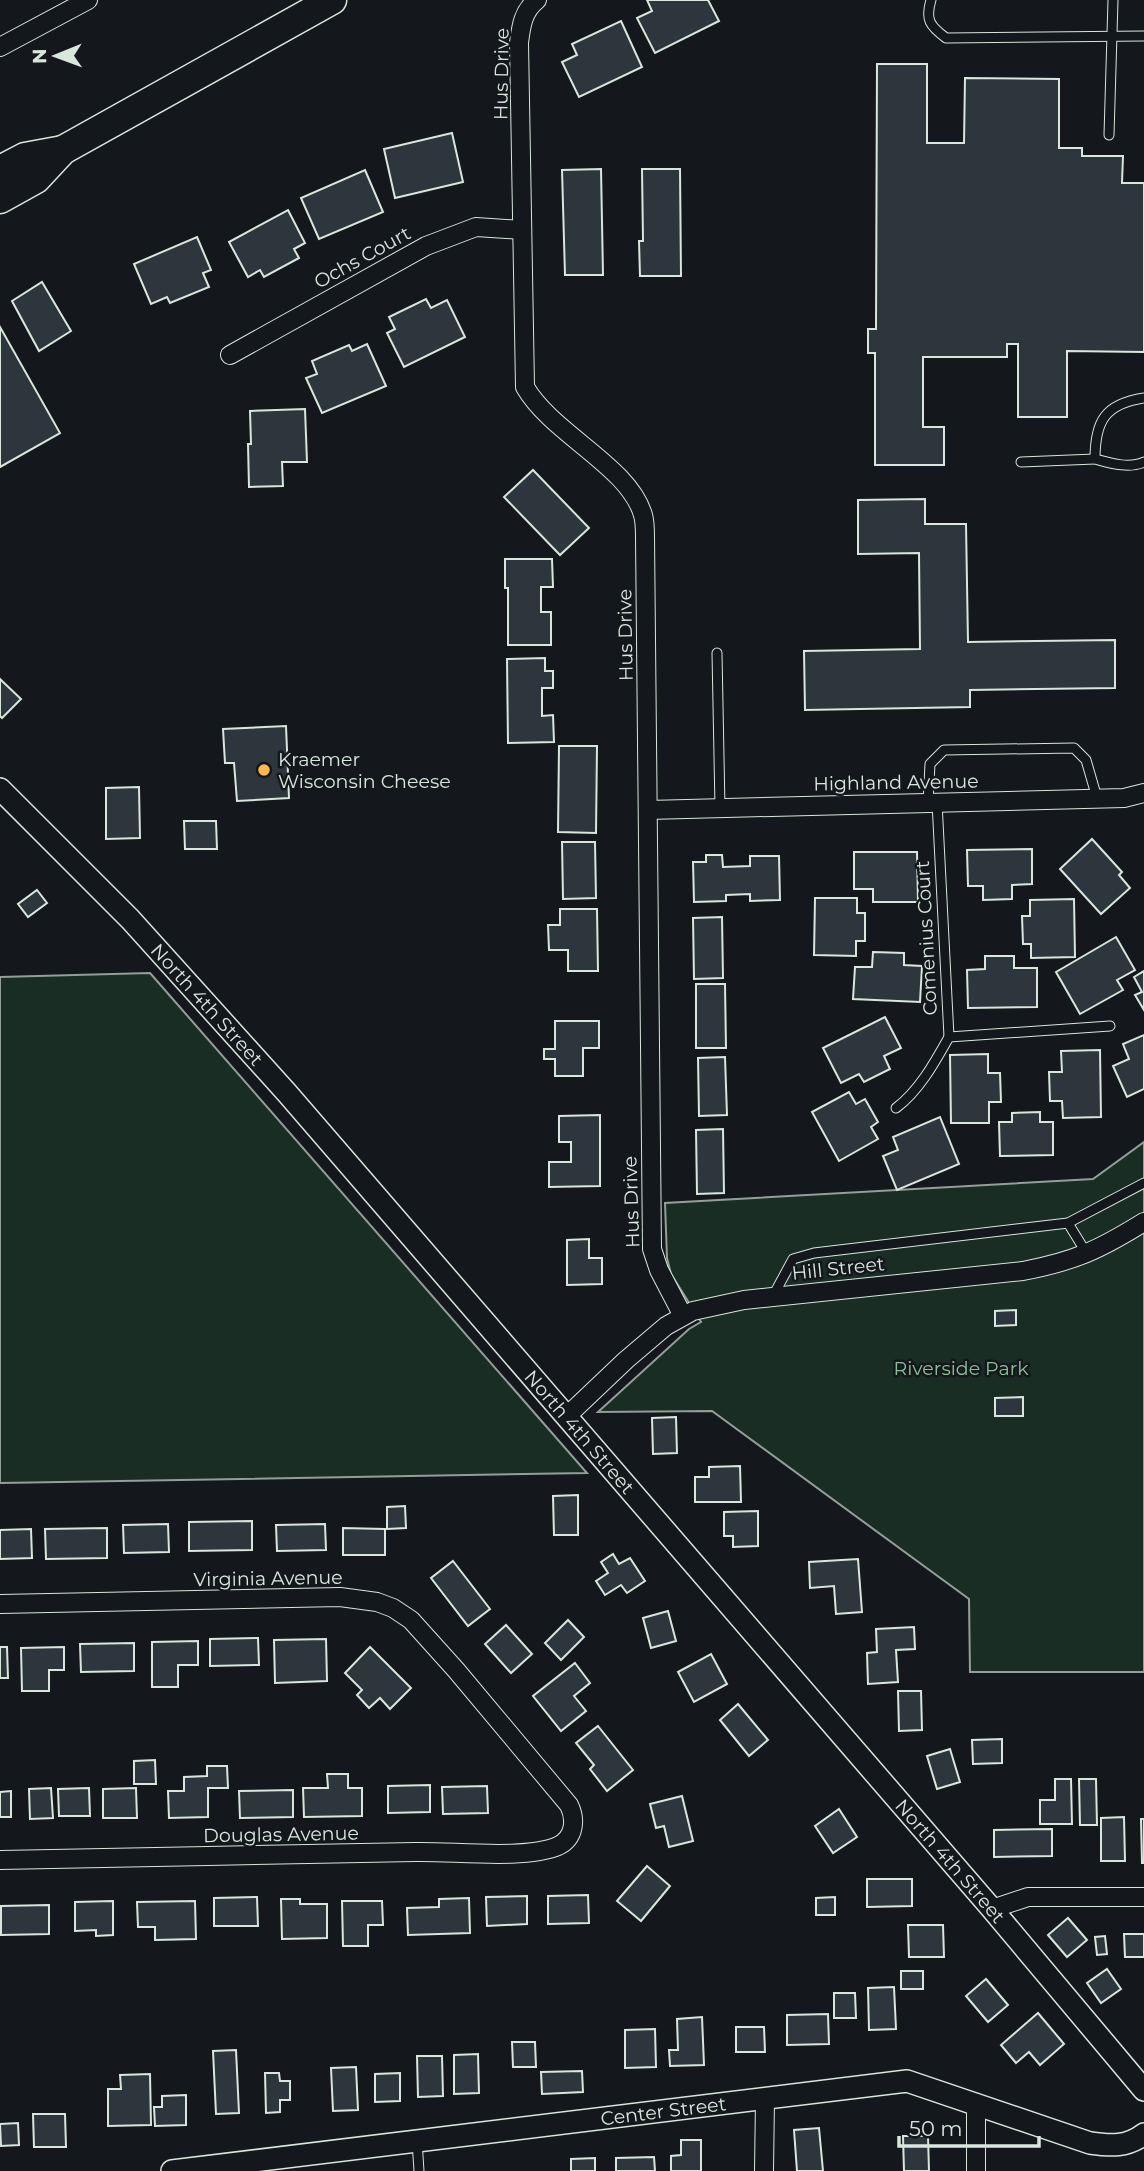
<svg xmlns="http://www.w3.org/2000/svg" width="1144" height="2171" viewBox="0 0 1144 2171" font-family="Montserrat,sans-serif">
	<rect width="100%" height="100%" fill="#14181c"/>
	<!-- green -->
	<g fill="#1a2d24" stroke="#939e99" stroke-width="2">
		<polygon points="150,973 587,1473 0,1483 0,977"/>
		<polygon points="1144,1142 1144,1672 970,1672 969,1599 712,1411 598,1412 689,1329 701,1322 671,1274 667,1258 665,1203 1093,1179"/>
	</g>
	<!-- building -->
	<g fill="#2c363c" stroke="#d8e6dc" stroke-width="2">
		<polygon points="647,0 708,0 719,21 655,53 637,18 652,11"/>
		<polygon points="621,21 642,67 579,97 562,62 577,55 572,44"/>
		<polygon points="877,64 927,64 927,143 964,143 965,78 1059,79 1059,148 1082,148 1082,156 1123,156 1122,183 1144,183 1144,352 1067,351 1067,417 1018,417 1018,344 1007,344 1007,357 923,357 923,427 944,427 944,465 875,465 875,353 868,353 868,329 876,329"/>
		<polygon points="452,133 463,182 395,198 384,149"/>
		<polygon points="601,169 603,275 565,275 562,170"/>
		<polygon points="642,169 680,169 681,276 640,276 639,241 643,241"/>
		<polygon points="365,170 383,212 319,239 301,198"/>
		<polygon points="288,210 305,243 294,249 299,258 264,277 260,270 248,277 229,242"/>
		<polygon points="197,237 211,270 203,273 209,287 170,303 167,297 151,304 134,264"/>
		<polygon points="42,282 71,331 39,351 12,301"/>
		<polygon points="426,299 431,308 447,300 465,337 404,367 387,333 395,329 389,317"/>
		<polygon points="0,327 60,433 0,467"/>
		<polygon points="367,344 386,386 322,413 306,378 317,374 312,361 349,345 352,351"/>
		<polygon points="305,409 307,462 282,462 283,486 249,487 248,444 251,444 250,411"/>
		<polygon points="533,470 589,528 560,555 504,497"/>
		<polygon points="925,499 925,524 966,524 968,642 1115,640 1115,688 970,690 970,707 805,710 804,651 920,649 919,553 858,554 858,500"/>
		<polygon points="505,559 552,559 553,587 541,587 541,612 551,612 551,645 508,645 508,588 505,588"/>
		<polygon points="545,658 545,671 553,671 553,688 542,688 542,716 553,715 554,742 508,743 507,659"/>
		<polygon points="0,679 21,699 2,718 0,716"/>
		<polygon points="286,726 289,798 237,801 234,763 225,763 223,729"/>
		<polygon points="559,746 597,746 596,833 558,832"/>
		<polygon points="139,787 140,838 106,839 106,788"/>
		<polygon points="184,821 216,821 217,849 185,849"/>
		<polygon points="1092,839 1122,872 1119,875 1130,888 1101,914 1060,869"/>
		<polygon points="562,842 595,842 596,898 563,899"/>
		<polygon points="1032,849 1032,884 1012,885 1012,899 983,900 983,886 968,886 967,850"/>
		<polygon points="854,852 917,852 918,902 873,902 873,889 854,889"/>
		<polygon points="706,855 722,855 723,867 750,866 750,856 779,856 780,900 750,901 750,894 726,895 726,901 694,902 693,862 706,862"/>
		<polygon points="37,890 47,903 28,917 18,904"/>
		<polygon points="815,898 857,898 857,913 865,913 865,941 856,941 856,956 814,955"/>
		<polygon points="1074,899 1075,957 1031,958 1031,944 1023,944 1022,916 1030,916 1030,900"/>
		<polygon points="560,909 597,909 598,971 568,971 568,950 549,950 548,925 560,925"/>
		<polygon points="722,917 723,978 694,979 693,918"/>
		<polygon points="1116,937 1135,970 1117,980 1123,990 1080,1014 1056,972"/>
		<polygon points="873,952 904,953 904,965 922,966 920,1002 853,999 855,967 872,967"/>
		<polygon points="985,956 1014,956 1014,968 1037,968 1037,1007 968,1008 967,970 985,969"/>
		<polygon points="1144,971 1144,1010 1135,995 1142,992 1134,977"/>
		<polygon points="696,984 725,984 726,1048 696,1048"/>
		<polygon points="885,1017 901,1048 884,1056 890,1069 864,1082 859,1074 841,1083 823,1048"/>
		<polygon points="555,1021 599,1021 599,1048 583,1048 583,1076 555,1076 555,1059 544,1059 544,1049 555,1049"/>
		<polygon points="1144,1035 1144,1089 1127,1097 1113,1066 1129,1059 1123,1044"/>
		<polygon points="1100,1050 1101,1117 1063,1118 1062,1101 1050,1101 1049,1072 1062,1072 1061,1051"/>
		<polygon points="988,1054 988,1073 1000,1073 1001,1102 989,1102 989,1123 951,1123 950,1055"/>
		<polygon points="725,1057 727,1115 699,1116 698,1058"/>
		<polygon points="849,1092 856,1104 865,1099 878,1122 871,1127 878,1139 839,1161 812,1112"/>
		<polygon points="1040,1112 1040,1122 1053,1122 1053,1155 1000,1156 999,1122 1012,1122 1012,1113"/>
		<polygon points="600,1115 600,1186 549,1187 549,1162 571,1162 571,1142 559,1142 559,1116"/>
		<polygon points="940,1117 959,1164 897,1190 883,1156 898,1150 893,1137"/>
		<polygon points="723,1129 724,1193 697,1194 696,1130"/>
		<polygon points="589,1239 589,1258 602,1258 602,1284 567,1285 567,1240"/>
		<polygon points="1016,1310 1016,1325 995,1326 995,1311"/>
		<polygon points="1023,1397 1023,1416 995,1416 995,1398"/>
		<polygon points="676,1417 677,1453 653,1454 652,1418"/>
		<polygon points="740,1466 741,1502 695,1502 695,1477 709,1477 709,1467"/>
		<polygon points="578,1495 578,1535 554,1535 553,1496"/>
		<polygon points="405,1506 406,1528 387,1529 387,1507"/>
		<polygon points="758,1511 758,1546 733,1547 733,1536 724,1536 724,1512"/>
		<polygon points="252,1521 252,1550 189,1551 189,1522"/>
		<polygon points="168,1524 169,1552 124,1553 123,1525"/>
		<polygon points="325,1524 326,1550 277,1551 276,1525"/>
		<polygon points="107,1528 107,1558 46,1559 45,1529"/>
		<polygon points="343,1528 385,1529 385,1555 343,1555"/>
		<polygon points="31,1529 32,1558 0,1559 0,1530"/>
		<polygon points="613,1554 619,1564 630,1558 645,1581 627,1593 621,1585 605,1595 596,1581 608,1573 601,1562"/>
		<polygon points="858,1559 862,1612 836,1614 834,1586 810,1588 809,1562"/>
		<polygon points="453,1561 490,1609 468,1626 431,1578"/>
		<polygon points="668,1611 676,1641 651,1648 643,1618"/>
		<polygon points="568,1620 584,1637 561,1660 545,1643"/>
		<polygon points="506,1625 532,1654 511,1673 485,1644"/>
		<polygon points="914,1627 915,1649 896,1650 898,1682 868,1684 867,1653 877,1652 876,1629"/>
		<polygon points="258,1638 259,1665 210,1666 210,1639"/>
		<polygon points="326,1639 327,1681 275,1683 274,1640"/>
		<polygon points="198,1641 198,1665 178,1665 178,1687 152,1687 152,1642"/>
		<polygon points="134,1643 134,1671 81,1672 80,1644"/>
		<polygon points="0,1647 7,1647 8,1678 0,1678"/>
		<polygon points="64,1647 64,1670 49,1670 49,1691 22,1691 21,1648"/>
		<polygon points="370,1647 411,1688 390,1709 380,1698 369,1708 357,1695 362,1690 345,1673"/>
		<polygon points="711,1654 727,1684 694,1702 678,1672"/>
		<polygon points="575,1663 590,1683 574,1696 586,1711 561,1731 533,1696"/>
		<polygon points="898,1691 921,1691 922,1730 899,1731"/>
		<polygon points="738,1704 768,1740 749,1756 720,1720"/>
		<polygon points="598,1726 633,1770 607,1791 590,1769 594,1765 576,1743"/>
		<polygon points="1002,1739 1002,1763 973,1764 972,1740"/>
		<polygon points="950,1749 960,1782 937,1789 927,1756"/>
		<polygon points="155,1760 156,1784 134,1784 134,1761"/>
		<polygon points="207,1766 227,1766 228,1788 208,1788 208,1817 169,1818 168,1791 184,1791 184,1777 207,1776"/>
		<polygon points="327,1774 348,1774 348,1788 362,1788 362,1816 304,1817 303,1788 328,1788"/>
		<polygon points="1055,1779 1071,1779 1072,1824 1040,1824 1040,1800 1055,1800"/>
		<polygon points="1079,1779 1096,1779 1097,1825 1080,1825"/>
		<polygon points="430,1785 430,1812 388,1813 388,1786"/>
		<polygon points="487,1786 488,1813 443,1814 442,1787"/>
		<polygon points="51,1788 53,1818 30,1819 29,1789"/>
		<polygon points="89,1788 90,1816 59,1816 58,1789"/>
		<polygon points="136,1788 137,1818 103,1818 103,1789"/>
		<polygon points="293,1790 293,1817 240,1818 239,1791"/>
		<polygon points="11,1791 11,1817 0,1817 0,1792"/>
		<polygon points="682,1796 693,1841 669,1847 664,1826 656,1828 650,1804"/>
		<polygon points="839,1809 857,1837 833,1853 815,1826"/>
		<polygon points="1124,1817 1125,1861 1101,1861 1101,1818"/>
		<polygon points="1141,1819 1144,1819 1144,1863 1142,1863"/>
		<polygon points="1052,1829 1052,1856 994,1857 994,1830"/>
		<polygon points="647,1866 670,1886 641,1921 617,1901"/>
		<polygon points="867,1879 912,1879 912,1906 867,1907"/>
		<polygon points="588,1895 589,1923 548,1924 548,1896"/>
		<polygon points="527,1896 527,1924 487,1926 486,1897"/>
		<polygon points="257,1897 258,1926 214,1926 214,1898"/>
		<polygon points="835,1897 835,1915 816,1915 816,1898"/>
		<polygon points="469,1898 470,1933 408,1935 407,1908 439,1907 439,1899"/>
		<polygon points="281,1899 300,1899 300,1904 327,1904 327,1938 282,1939"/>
		<polygon points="113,1901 113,1935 96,1936 96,1930 75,1931 75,1902"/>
		<polygon points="195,1901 196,1939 155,1940 155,1927 138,1927 137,1902"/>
		<polygon points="342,1901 382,1901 383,1925 368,1925 368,1946 343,1946"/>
		<polygon points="49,1905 49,1934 1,1935 1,1906"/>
		<polygon points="1068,1918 1087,1940 1067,1957 1048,1935"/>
		<polygon points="908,1925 943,1925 944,1957 909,1957"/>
		<polygon points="1124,1934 1144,1934 1144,1957 1125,1957"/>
		<polygon points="1105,1936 1107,1954 1097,1955 1095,1937"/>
		<polygon points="1107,1969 1121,1989 1101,2003 1087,1983"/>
		<rect x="901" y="1971" width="22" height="18"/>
		<polygon points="986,1979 1008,2005 988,2022 966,1996"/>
		<polygon points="894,1987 896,2029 869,2030 868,1988"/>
		<polygon points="834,1993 855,1993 856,2018 834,2018"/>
		<polygon points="1038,2013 1064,2044 1040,2065 1029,2052 1016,2063 1001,2045"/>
		<polygon points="828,2014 829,2044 787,2045 787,2015"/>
		<polygon points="702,2017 704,2065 670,2066 669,2050 678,2050 677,2019"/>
		<polygon points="736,2027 764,2027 765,2052 736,2052"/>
		<polygon points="655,2029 656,2067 625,2068 625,2030"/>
		<polygon points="512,2042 535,2042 536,2067 513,2067"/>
		<polygon points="236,2050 239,2113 216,2114 213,2051"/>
		<polygon points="478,2054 479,2093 454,2094 454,2055"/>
		<polygon points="417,2056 442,2056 443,2096 418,2097"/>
		<polygon points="356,2067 358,2110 333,2111 331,2068"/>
		<polygon points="582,2071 583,2092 542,2094 541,2072"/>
		<polygon points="265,2073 279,2073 280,2081 290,2081 290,2100 280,2100 280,2112 266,2113"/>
		<polygon points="400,2073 400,2101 375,2102 375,2074"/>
		<polygon points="150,2074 151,2125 108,2126 108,2089 121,2089 120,2075"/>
		<polygon points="186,2095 186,2125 155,2126 154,2107 162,2107 162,2096"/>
		<polygon points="33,2114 65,2114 66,2147 34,2147"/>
		<polygon points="18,2123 19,2145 1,2146 0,2124"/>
		<polygon points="819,2128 823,2171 797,2171 794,2130"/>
		<polygon points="903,2136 928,2136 929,2171 904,2171"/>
		<polygon points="681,2140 701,2140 701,2171 671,2171 671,2156 681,2155"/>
		<polygon points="654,2157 655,2171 616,2171 616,2158"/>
		<polygon points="595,2158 595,2171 571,2171 571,2159"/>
	</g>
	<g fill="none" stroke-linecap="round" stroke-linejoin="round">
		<!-- service casing -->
		<g stroke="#d8e6dc" stroke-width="11">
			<g id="service">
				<path d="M 931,0 C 925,20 930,26 946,38 L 1144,36"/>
				<polyline points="1109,135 1113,0"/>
				<path d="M 1144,398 C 1105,404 1095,421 1095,459 C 1110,463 1129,469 1144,462"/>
				<polyline points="1021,462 1095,459"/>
				<polyline points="717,653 720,808"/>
				<polyline points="937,802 949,1037 1110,1026"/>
				<polyline points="928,803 930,764 944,750 1074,748 1086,760 1097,798"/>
				<path d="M 896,1108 C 919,1091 935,1062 949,1037"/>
				<polyline points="1068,1223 1087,1254"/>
				<polyline points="773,1296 793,1259 814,1253 1068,1223 1144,1183"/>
				<polyline points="417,2141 419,2171"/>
			</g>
		</g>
		<!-- minor casing -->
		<g stroke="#d8e6dc" stroke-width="20">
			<g id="minor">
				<path d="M 537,0 C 523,11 521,26 519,43 L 525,387 C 552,434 629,466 643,515 C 645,522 645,530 645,537 L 652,1249 L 659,1270 L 683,1316"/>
				<polyline points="0,47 88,0"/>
				<polyline points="230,355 426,246 476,227 522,230"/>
				<polyline points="648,810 1124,798 1144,793"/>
				<path d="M 566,1417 L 626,1360 L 666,1326 L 693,1311 L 744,1300 L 1023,1271 C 1075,1261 1099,1250 1144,1222"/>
				<path d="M 0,1604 L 340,1597 L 377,1602 L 393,1608 L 411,1620 L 456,1670 L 569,1805 C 576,1819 575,1838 558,1846 C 525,1860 454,1851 415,1852 C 277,1855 138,1857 0,1860"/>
				<polyline points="992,1909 1028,1897 1144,1897"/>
				<polyline points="764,2171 765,2099"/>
				<polyline points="976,2171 976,2103"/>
			</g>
		</g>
		<!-- tertiary casing -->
		<g stroke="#d8e6dc" stroke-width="24">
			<g id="tertiary">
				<path id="s1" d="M 0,789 L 130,919 L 287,1093 L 992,1909 L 1144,2090"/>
				<path id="s2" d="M 172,2171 L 907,2081 L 1090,2143 C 1111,2146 1127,2147 1144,2134"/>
			</g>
		</g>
		<!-- trunk casing -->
		<g stroke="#d8e6dc" stroke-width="31">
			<g id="trunk">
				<polyline points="0,170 25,157 63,150"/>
				<polyline points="0,199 36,179 63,150 332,0"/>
			</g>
		</g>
		<!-- service -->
		<use href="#service" stroke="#14181c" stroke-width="9"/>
		<!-- minor -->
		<use href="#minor" stroke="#14181c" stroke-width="18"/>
		<!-- tertiary -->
		<use href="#tertiary" stroke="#14181c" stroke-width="21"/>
		<!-- trunk -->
		<use href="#trunk" stroke="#14181c" stroke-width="28"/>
	</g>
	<!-- markers -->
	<circle fill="#ffb74d" stroke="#14181c" stroke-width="2.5" cx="264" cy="770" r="7"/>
	<g text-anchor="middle" stroke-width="5" stroke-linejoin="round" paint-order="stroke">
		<!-- street labels -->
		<g font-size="19" fill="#d8e6dc" stroke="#14181c">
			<text transform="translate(501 74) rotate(-89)" y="7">Hus Drive</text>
			<text transform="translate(362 257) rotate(-29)" y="7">Ochs Court</text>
			<text transform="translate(625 635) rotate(-91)" y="7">Hus Drive</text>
			<text transform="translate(896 782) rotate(-1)" y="7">Highland Avenue</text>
			<text transform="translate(926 938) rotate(-93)" y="7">Comenius Court</text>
			<text dy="7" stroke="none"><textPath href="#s1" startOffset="299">North 4th Street</textPath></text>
			<text transform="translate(631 1202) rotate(-92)" y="7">Hus Drive</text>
			<text transform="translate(838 1268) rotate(-6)" y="7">Hill Street</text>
			<text dy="7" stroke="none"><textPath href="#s1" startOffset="866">North 4th Street</textPath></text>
			<text transform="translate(268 1578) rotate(-1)" y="7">Virginia Avenue</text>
			<text transform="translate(281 1834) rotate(-1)" y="7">Douglas Avenue</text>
			<text dy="7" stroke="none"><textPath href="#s1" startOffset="1433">North 4th Street</textPath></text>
			<text dy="7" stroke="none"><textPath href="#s2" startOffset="495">Center Street</textPath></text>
		</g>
		<!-- poi labels -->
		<g font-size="19" fill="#d8e6dc" stroke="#14181c" text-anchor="start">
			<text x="278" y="766">Kraemer<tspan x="278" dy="22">Wisconsin Cheese</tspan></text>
		</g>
		<!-- park labels -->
		<g font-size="19" fill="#8ac095" stroke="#14181c">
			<text x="961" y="1375">Riverside Park</text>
		</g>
	</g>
	<!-- north arrow -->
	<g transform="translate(56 56) rotate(269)" stroke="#14181c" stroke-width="5" paint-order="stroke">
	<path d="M0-5L12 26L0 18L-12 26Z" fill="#d8e6dc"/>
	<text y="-10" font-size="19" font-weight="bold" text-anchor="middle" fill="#d8e6dc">N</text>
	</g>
	<!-- scale -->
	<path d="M899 2136v10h140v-10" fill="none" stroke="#d8e6dc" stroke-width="3.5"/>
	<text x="909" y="2136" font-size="21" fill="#d8e6dc" stroke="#14181c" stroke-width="5" paint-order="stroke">50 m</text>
</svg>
